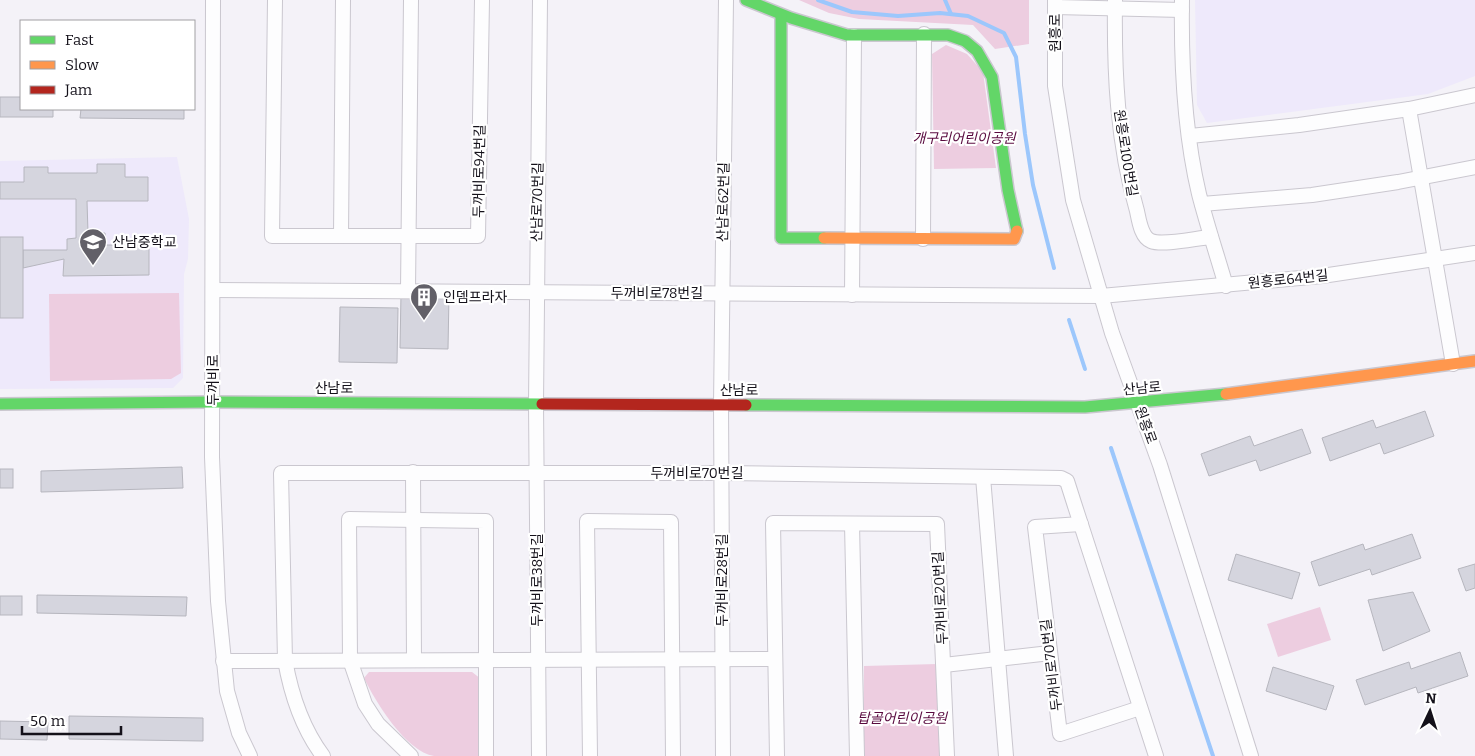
<svg xmlns="http://www.w3.org/2000/svg" width="1475" height="756" viewBox="0 0 1475 756" font-family="Bitter,'Noto Sans KR',serif">
	<rect width="100%" height="100%" fill="#f4f2f8"/>
	<!-- built -->
	<g fill="#eee9fb">
		<polygon points="1195,0 1475,0 1475,76 1428,94 1207,123 1197,105"/>
		<polygon points="177,157 189,219 188,259 184,274 183,378 173,388 0,389 0,161"/>
	</g>
	<!-- green -->
	<g fill="#edcde0">
		<polygon points="799,0 1029,0 1029,44 995,49 973,25 859,19 829,13"/>
		<polygon points="946,45 967,54 983,72 996,168 934,169 932,54"/>
		<polygon points="179,293 181,373 171,379 50,381 49,294"/>
		<polygon points="1320,607 1331,640 1278,657 1267,624"/>
		<polygon points="937,664 942,756 863,756 864,666"/>
		<path d="M 369,672 L 472,672 L 481,679 L 480,756 C 465,756 449,756 434,756 C 406,752 375,701 364,678 Z"/>
	</g>
	<g fill="none" stroke-linecap="round" stroke-linejoin="round">
		<!-- stream -->
		<g stroke="#9cc7fc" stroke-width="4">
			<polyline points="818,0 852,12 898,16 940,13 968,16 1004,33 1016,57 1025,134 1033,185 1054,268"/>
			<polyline points="945,0 951,14"/>
			<polyline points="1069,320 1085,369"/>
			<polyline points="1111,448 1213,756"/>
		</g>
	</g>
	<!-- building -->
	<g fill="#d5d5de" stroke="#b6b6be">
		<polygon points="0,97 21,97 21,109 53,109 53,117 0,117"/>
		<polygon points="81,109 184,109 184,119 80,118"/>
		<polygon points="97,164 125,164 125,177 148,177 148,201 87,201 88,233 105,233 106,245 149,245 149,275 63,276 64,259 23,268 23,250 67,250 67,239 76,238 76,199 0,199 0,182 24,182 24,167 48,167 48,173 97,173"/>
		<rect x="0" y="237" width="23" height="81"/>
		<polygon points="401,294 449,295 448,349 400,348"/>
		<polygon points="340,307 398,308 397,363 339,362"/>
		<polygon points="1425,411 1434,436 1384,454 1380,443 1330,461 1322,438 1373,420 1376,428"/>
		<polygon points="1302,429 1311,453 1260,471 1256,460 1209,476 1201,454 1250,436 1254,446"/>
		<polygon points="182,467 183,488 41,492 41,471"/>
		<rect x="0" y="469" width="13" height="19"/>
		<polygon points="1412,534 1421,558 1372,575 1370,569 1319,586 1311,562 1363,544 1365,550"/>
		<polygon points="1236,554 1300,573 1292,599 1228,580"/>
		<polygon points="1475,564 1475,588 1466,591 1458,569"/>
		<polygon points="1413,592 1430,631 1383,651 1368,600"/>
		<polygon points="37,595 187,597 186,616 37,613"/>
		<rect x="0" y="596" width="22" height="19"/>
		<polygon points="1460,652 1468,676 1418,693 1416,687 1365,705 1356,680 1409,662 1411,669"/>
		<polygon points="1273,667 1334,686 1326,710 1266,691"/>
		<polygon points="69,716 203,718 203,741 69,739"/>
		<polygon points="0,721 48,722 47,740 0,739"/>
	</g>
	<g fill="none" stroke-linecap="round" stroke-linejoin="round">
		<!-- street casing -->
		<g stroke="#cac7cf" stroke-width="16">
			<g id="street">
				<polyline points="213,0 212,457 218,601 227,691 239,733 250,756"/>
				<polyline points="275,0 272,236 478,236 482,0"/>
				<polyline points="1055,0 1055,86 1073,200 1112,333 1160,465 1251,756"/>
				<path d="M 1115,0 C 1114,71 1117,143 1137,211 C 1139,220 1141,237 1151,241 C 1163,246 1197,238 1211,237"/>
				<path d="M 1182,0 C 1181,64 1184,131 1199,194 C 1207,225 1217,255 1226,286"/>
				<polyline points="1055,7 1182,10"/>
				<polyline points="1409,109 1475,95"/>
				<polyline points="1190,136 1299,125 1409,109 1453,364"/>
				<polyline points="1202,204 1312,195 1398,182 1475,167"/>
				<polyline points="341,236 343,0"/>
				<polyline points="923,239 924,34"/>
				<polyline points="213,290 1101,296 1322,276 1475,253"/>
				<polyline points="408,291 411,0"/>
				<polyline points="852,295 854,36"/>
				<polyline points="413,472 414,660"/>
				<polyline points="983,477 1006,756"/>
				<polyline points="852,524 857,756"/>
				<polyline points="1081,524 1035,527 1060,734 1140,708"/>
				<polyline points="223,661 775,659"/>
				<polyline points="944,665 1050,653"/>
				<path d="M 323,756 C 302,728 291,694 285,660 L 281,473 L 722,473 L 1061,478 L 1067,481 L 1074,503 L 1156,756"/>
				<polyline points="411,756 378,724 365,704 350,660 349,519 486,521 486,756"/>
				<polyline points="539,756 536,404 540,0"/>
				<polyline points="590,756 587,521 671,522 673,756"/>
				<polyline points="723,756 721,405 726,0"/>
				<polyline points="777,756 773,523 937,524 947,756"/>
			</g>
		</g>
		<!-- fast casing -->
		<g stroke="#cac7cf" stroke-width="14">
			<g id="fast">
				<polyline points="746,0 791,18 847,35 948,35 965,41 977,51 992,77 1008,190 1017,231"/>
				<polyline points="781,15 781,238 824,238"/>
				<polyline points="0,404 213,402 542,404"/>
				<polyline points="746,405 1085,407 1226,394"/>
			</g>
		</g>
		<!-- slow casing -->
		<g stroke="#cac7cf" stroke-width="14">
			<g id="slow">
				<polyline points="824,238 1014,239 1017,231"/>
				<polyline points="1226,394 1475,361"/>
			</g>
		</g>
		<!-- jam casing -->
		<g stroke="#cac7cf" stroke-width="14">
			<polyline id="jam" points="542,404 746,405"/>
		</g>
		<!-- street -->
		<use href="#street" stroke="#fdfdfe" stroke-width="14"/>
		<!-- fast -->
		<use href="#fast" stroke="#63d668" stroke-width="11"/>
		<!-- slow -->
		<use href="#slow" stroke="#ff974d" stroke-width="11"/>
		<!-- jam -->
		<use href="#jam" stroke="#b3261e" stroke-width="11"/>
	</g>
	<!-- icons -->
	<defs>
		<g id="school-pin" transform="scale(1.4375)"><path d="M0 17L-7.5 6A9.5 9.5 0 1 1 7.5 6Z" fill="#626068" stroke="#fff"/><path d="M0-5L7-2L0 1L-7-2ZM-4 1L0 2.5L4 1V4Q0 6-4 4Z" fill="#fff"/></g>
		<g id="building-pin" transform="scale(1.4375)"><path d="M0 17L-7.5 6A9.5 9.5 0 1 1 7.5 6Z" fill="#626068" stroke="#fff"/><path d="M-4-6H4V6H1V3H-1V6H-4ZM-2.5-4.3h1.7v1.8h-1.7ZM.8-4.3h1.7v1.8H.8ZM-2.5-1h1.7V.8h-1.7ZM.8-1h1.7V.8H.8Z" fill="#fff"/></g>
	</defs>
	<g fill-rule="evenodd">
		<use href="#school-pin" x="93" y="242"/>
		<use href="#building-pin" x="424" y="297"/>
	</g>
	<g text-anchor="middle" stroke-width="4.5" stroke-linejoin="round" paint-order="stroke">
		<!-- street labels -->
		<g font-size="14" fill="#14111a" stroke="#fff">
			<text transform="translate(1055 33) rotate(-90)" y="5">원흥로</text>
			<text transform="translate(1126 153) rotate(81)" y="5">원흥로100번길</text>
			<text transform="translate(479 171) rotate(-89)" y="5">두꺼비로94번길</text>
			<text transform="translate(537 202) rotate(-89)" y="5">산남로70번길</text>
			<text transform="translate(723 202) rotate(-89)" y="5">산남로62번길</text>
			<text transform="translate(1288 279) rotate(-6)" y="5">원흥로64번길</text>
			<text x="657" y="298">두꺼비로78번길</text>
			<text transform="translate(213 380) rotate(-90)" y="5">두꺼비로</text>
			<text x="334" y="393">산남로</text>
			<text transform="translate(1142 388) rotate(-5)" y="5">산남로</text>
			<text x="739" y="395">산남로</text>
			<text transform="translate(1146 425) rotate(70)" y="5">원흥로</text>
			<text x="697" y="478">두꺼비로70번길</text>
			<text transform="translate(537 580) rotate(-90)" y="5">두꺼비로38번길</text>
			<text transform="translate(722 580) rotate(-90)" y="5">두꺼비로28번길</text>
			<text transform="translate(940 598) rotate(-93)" y="5">두꺼비로20번길</text>
			<text transform="translate(1051 665) rotate(-97)" y="5">두꺼비로70번길</text>
		</g>
		<!-- park labels -->
		<g font-size="14" font-style="italic" fill="#590a3f" stroke="#fff">
			<text x="964" y="143">개구리어린이공원</text>
			<text x="902" y="723">탑골어린이공원</text>
		</g>
		<!-- poi labels -->
		<g font-size="14" fill="#14111a" stroke="#fff" text-anchor="start">
			<text x="112" y="247">산남중학교</text>
			<text x="443" y="302">인뎀프라자</text>
		</g>
	</g>
	<!-- legend -->
	<rect x="20" y="20" width="175" height="90" fill="#ffffff" stroke="#a1a0a3"/>
	<rect x="30" y="36" width="25" height="8" fill="#63d668" stroke="#a1a0a3"/>
	<text x="65" y="45" font-size="15" fill="#14111a">Fast</text>
	<rect x="30" y="61" width="25" height="8" fill="#ff974d" stroke="#a1a0a3"/>
	<text x="65" y="70" font-size="15" fill="#14111a">Slow</text>
	<rect x="30" y="86" width="25" height="8" fill="#b3261e" stroke="#a1a0a3"/>
	<text x="65" y="95" font-size="15" fill="#14111a">Jam</text>
	<!-- north arrow -->
	<g transform="translate(1430 711) rotate(4)" stroke="#ffffff" stroke-width="4" paint-order="stroke">
	<path d="M0-4L9 19L0 12L-9 19Z" fill="#14111a"/>
	<text y="-8" font-size="14" font-weight="bold" text-anchor="middle" fill="#14111a">N</text>
	</g>
	<!-- scale -->
	<path d="M22 726v8h99v-8" fill="none" stroke="#14111a" stroke-width="2.5"/>
	<text x="30" y="726" font-size="15" fill="#14111a" stroke="#ffffff" stroke-width="4" paint-order="stroke">50 m</text>
</svg>
